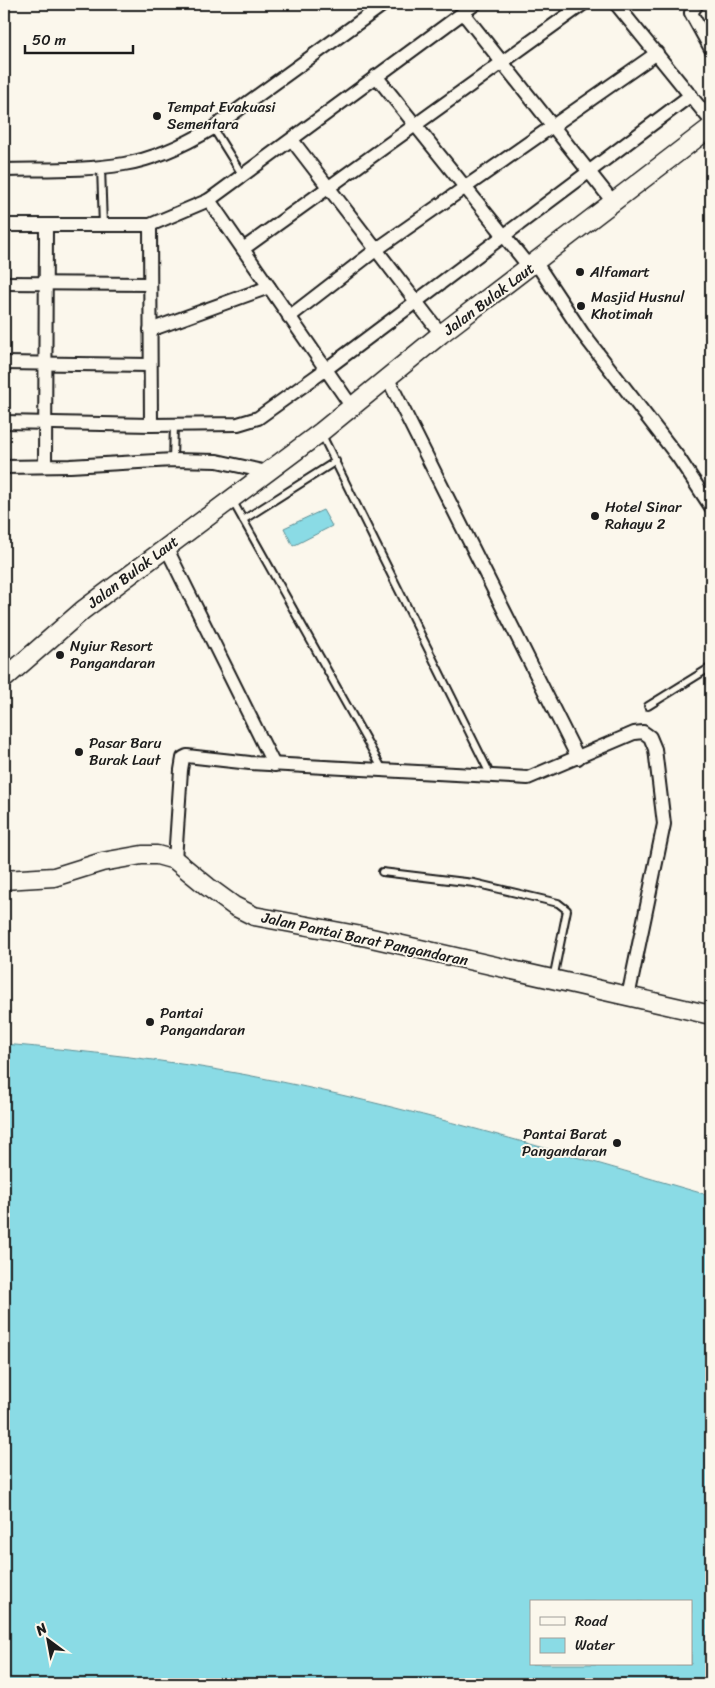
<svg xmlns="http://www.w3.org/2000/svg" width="715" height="1688" viewBox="0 0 715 1688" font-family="Sriracha,sans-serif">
	<rect width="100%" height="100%" fill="#fbf7ec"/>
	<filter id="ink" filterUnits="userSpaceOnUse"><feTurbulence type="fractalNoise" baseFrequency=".02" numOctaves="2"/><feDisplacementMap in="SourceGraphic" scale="10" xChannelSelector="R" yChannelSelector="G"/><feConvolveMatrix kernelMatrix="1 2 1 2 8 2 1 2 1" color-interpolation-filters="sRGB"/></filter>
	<g filter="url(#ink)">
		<!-- water -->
		<g fill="#8adbe5" stroke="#5e8f95" fill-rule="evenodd">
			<polygon points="323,510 332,526 293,546 284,528"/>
			<path d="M 4,1044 C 85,1051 167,1060 247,1075 C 404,1105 558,1152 711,1196 L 711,1684 L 4,1684 ZM 531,1602 L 691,1602 L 691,1664 L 531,1664 Z"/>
		</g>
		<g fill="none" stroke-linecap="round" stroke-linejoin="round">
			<!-- lane casing -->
			<g stroke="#1c1c1c" stroke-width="10">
				<g id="lane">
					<polyline points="213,128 243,176"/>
					<polyline points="101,167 103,226"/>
					<polyline points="321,433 491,776"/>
					<polyline points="173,460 174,425"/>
					<polyline points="232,500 383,770"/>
					<polyline points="243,520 336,461"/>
					<polyline points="648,706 711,667"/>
					<polyline points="382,872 474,883 558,903 567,910 553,979"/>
				</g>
			</g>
			<!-- street casing -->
			<g stroke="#1c1c1c" stroke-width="16">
				<g id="street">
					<polyline points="616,4 711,121"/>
					<polyline points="697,4 691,13 711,49"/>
					<polyline points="463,13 613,202"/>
					<polyline points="376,76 530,268"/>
					<polyline points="292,140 441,334"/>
					<path d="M 4,170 C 43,169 85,171 124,164 C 155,159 186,144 213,128 L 384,4"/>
					<polyline points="209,200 352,407"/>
					<polyline points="4,225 150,225 209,200 475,4"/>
					<polyline points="150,225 151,425"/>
					<polyline points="243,249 583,4"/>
					<polyline points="536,263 583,334 678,457 711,507"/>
					<polyline points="4,283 150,284"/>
					<polyline points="289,317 377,249 657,53"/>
					<polyline points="150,330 269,287"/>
					<polyline points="4,363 150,365"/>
					<polyline points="387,377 578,758"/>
					<polyline points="4,422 151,425 238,424 258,418 325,370 691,95"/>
					<polyline points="45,466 46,225"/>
					<polyline points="4,467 70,466 173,460 217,461 267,472"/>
					<polyline points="166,547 274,765"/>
					<polyline points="175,860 181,770 183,758 187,756 250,763 528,778 634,733 643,732 650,737 655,749 664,824 628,997"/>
				</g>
			</g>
			<!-- secondary casing -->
			<g stroke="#1c1c1c" stroke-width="21">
				<g id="secondary">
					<polyline points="4,679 83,610 321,432 441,334 711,127"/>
					<polyline points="4,880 54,877 102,862 142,855 157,855 175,860 208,887 234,906 254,916 367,937 711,1015"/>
				</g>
			</g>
			<!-- lane -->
			<use href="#lane" stroke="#fbf7ec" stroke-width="6"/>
			<!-- street -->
			<use href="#street" stroke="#fbf7ec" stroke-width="12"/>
			<!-- secondary -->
			<use href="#secondary" stroke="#fbf7ec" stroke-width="18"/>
		</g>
	</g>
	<!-- markers -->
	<g fill="#1c1c1c" stroke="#fbf7ec" stroke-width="2">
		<circle cx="157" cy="116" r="5"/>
		<circle cx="580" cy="272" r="5"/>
		<circle cx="581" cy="306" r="5"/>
		<circle cx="595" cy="516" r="5"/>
		<circle cx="60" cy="655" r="5"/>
		<circle cx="79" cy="752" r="5"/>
		<circle cx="150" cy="1022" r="5"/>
		<circle cx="617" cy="1143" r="5"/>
	</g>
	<g text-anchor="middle" stroke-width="4" stroke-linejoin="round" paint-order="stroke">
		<!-- poi labels -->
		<g font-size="15" fill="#1c1c1c" stroke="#fbf7ec" text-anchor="start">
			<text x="167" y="112">Tempat Evakuasi<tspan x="167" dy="17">Sementara</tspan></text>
			<text x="590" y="277">Alfamart</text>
			<text x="591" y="302">Masjid Husnul<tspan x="591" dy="17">Khotimah</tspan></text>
			<text x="605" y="512">Hotel Sinar<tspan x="605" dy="17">Rahayu 2</tspan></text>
			<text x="70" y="651">Nyiur Resort<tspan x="70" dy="17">Pangandaran</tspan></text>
			<text x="89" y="748">Pasar Baru<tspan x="89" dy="17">Burak Laut</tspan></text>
			<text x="160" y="1018">Pantai<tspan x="160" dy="17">Pangandaran</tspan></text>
			<text x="607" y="1139" text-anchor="end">Pantai Barat<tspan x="607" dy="17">Pangandaran</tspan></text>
		</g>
		<!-- street labels -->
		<g font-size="15" fill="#1c1c1c" stroke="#fbf7ec">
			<text transform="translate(489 299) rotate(-37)" y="5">Jalan Bulak Laut</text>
			<text transform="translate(133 572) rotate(-37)" y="5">Jalan Bulak Laut</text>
			<text transform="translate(365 939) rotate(12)" y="5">Jalan Pantai Barat Pangandaran</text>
		</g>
	</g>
	<!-- margin -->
	<rect width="715" height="1688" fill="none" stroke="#fbf7ec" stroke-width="20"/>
	<rect x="10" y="10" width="695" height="1668" fill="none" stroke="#1c1c1c" stroke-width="2" filter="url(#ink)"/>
	<!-- legend -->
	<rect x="530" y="1600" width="162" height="65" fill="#fbf7ec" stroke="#a29f99"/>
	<rect x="540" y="1617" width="25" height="8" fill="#fbf7ec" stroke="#a29f99"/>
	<text x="575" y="1626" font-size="15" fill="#1c1c1c">Road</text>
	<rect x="540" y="1638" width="25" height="15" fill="#8adbe5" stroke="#a29f99"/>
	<text x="575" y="1650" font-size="15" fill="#1c1c1c">Water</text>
	<!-- north arrow -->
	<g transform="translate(48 1640) rotate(328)" stroke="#fbf7ec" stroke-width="4" paint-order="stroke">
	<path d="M0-4L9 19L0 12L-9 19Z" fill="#1c1c1c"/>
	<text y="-8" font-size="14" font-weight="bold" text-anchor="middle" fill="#1c1c1c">N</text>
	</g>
	<!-- scale -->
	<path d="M25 45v8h108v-8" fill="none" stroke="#1c1c1c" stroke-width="2.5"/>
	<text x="32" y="45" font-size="15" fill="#1c1c1c" stroke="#fbf7ec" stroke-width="4" paint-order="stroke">50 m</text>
</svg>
